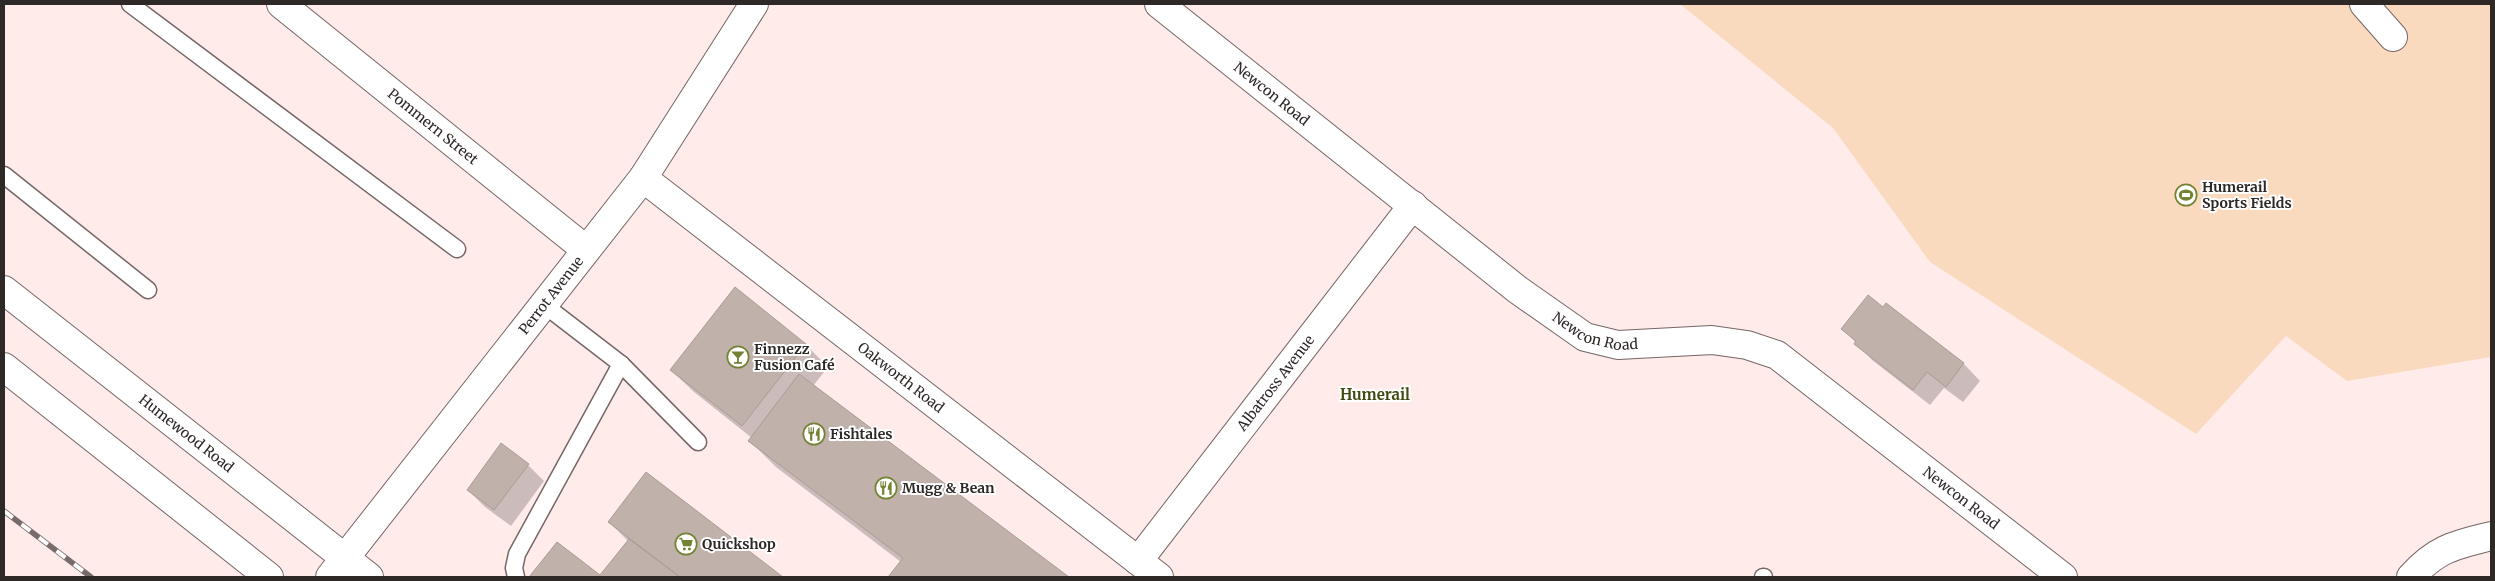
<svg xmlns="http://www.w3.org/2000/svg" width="2495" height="581" viewBox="0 0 2495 581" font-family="Merriweather,serif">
	<rect width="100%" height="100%" fill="#feebea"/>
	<!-- green -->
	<polygon fill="#fadabf" points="1680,4 2491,4 2491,357 2347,381 2286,336 2196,434 1930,262 1833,128"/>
	<!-- shadow -->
	<g fill="#0003">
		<polygon points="735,289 806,345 828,367 813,386 1067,577 889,577 901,562 776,467 750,441 752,438 694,392 671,370"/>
		<polygon points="1886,305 1964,364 1980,381 1963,402 1944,388 1930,405 1872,360 1843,329 1883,308"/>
		<polygon points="528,465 544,481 511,526 485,507 468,490"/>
		<polygon points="646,474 781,577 531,577 557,544 601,577 628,541 609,522"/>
	</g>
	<!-- building -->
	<g fill="#c0b1ab" stroke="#aa9b95">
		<polygon points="735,287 806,344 742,426 670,370"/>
		<polygon points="1868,295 1883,307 1886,303 1964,363 1946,387 1927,372 1913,390 1854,344 1856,341 1841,329"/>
		<polygon points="799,374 1069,577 888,577 903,558 748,441"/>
		<polygon points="501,443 529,464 494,510 467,490"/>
		<polygon points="646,472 783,577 680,577 608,522"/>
		<polygon points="629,539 680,577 529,577 557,542 600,575"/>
	</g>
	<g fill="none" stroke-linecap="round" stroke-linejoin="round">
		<!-- lane casing -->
		<g stroke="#766665" stroke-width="19">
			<g id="lane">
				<polyline points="130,4 457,249"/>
				<polyline points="4,175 148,290"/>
				<polyline points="543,304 621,364 698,442"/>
				<polyline points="516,577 514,568 517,554 621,364"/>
				<polyline points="1763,577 1764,577"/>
			</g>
		</g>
		<!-- street casing -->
		<g stroke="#766665" stroke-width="30">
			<g id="street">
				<path id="s1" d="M 281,4 L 585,249"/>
				<path id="s2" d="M 1159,4 L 1518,290 L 1585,337 L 1618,345 L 1712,340 L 1747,345 L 1777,355 L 2063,577"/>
				<polyline points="2364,4 2393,37"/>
				<path id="s3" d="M 643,178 L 1159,577"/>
				<path id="s4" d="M 1138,561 L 1413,205"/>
				<path id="s5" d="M 330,577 L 643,178 L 754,4"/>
				<path d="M 2411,577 C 2437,548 2455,545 2491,536"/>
			</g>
		</g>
		<!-- secondary casing -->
		<g stroke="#766665" stroke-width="30">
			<g id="secondary">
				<path id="s6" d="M 4,290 L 369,577"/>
				<polyline points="4,367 269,577"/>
			</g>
		</g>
		<!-- lane -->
		<use href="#lane" stroke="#fff" stroke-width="16"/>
		<!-- street -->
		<use href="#street" stroke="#fff" stroke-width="28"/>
		<!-- secondary -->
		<use href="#secondary" stroke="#fff" stroke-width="28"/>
		<!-- rail casing -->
		<g stroke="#776c6b" stroke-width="5.5">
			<polyline id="rail" points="4,511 91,577"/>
		</g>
		<!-- rail -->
		<use href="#rail" stroke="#fff" stroke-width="4" stroke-dasharray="11" stroke-linecap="butt"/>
	</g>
	<!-- icons -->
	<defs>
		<g id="stadium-ring" transform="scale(1.125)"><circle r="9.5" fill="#fff" stroke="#738333" stroke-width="1.5"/><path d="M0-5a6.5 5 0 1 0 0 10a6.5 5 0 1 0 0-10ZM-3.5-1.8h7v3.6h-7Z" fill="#738333"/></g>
		<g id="bar-ring" transform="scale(1.125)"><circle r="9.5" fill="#fff" stroke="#738333" stroke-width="1.5"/><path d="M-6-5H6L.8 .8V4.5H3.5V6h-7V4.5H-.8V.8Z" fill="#738333"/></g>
		<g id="restaurant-ring" transform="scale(1.125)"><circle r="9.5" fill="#fff" stroke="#738333" stroke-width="1.5"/><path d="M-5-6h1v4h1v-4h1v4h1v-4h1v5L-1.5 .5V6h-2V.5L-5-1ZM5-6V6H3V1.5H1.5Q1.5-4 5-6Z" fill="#738333"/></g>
		<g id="supermarket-ring" transform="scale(1.125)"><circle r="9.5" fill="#fff" stroke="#738333" stroke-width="1.5"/><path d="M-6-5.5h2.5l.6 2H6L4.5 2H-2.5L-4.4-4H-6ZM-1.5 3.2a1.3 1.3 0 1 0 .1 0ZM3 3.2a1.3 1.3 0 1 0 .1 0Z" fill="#738333"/></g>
	</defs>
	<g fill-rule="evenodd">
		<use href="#stadium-ring" x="2186" y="195"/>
		<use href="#bar-ring" x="738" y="357"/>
		<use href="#restaurant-ring" x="814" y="434"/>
		<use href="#restaurant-ring" x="886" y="488"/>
		<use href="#supermarket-ring" x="686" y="544"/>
	</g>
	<g text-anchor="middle" stroke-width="4" stroke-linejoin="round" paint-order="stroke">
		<!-- street labels -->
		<g font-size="14" fill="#2e2827" stroke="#fff">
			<text dy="5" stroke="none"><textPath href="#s2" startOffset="144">Newcon Road</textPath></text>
			<text dy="5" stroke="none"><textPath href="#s1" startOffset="195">Pommern Street</textPath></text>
			<text dy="5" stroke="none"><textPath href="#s5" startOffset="358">Perrot Avenue</textPath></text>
			<text dy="5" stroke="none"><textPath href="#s2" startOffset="549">Newcon Road</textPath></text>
			<text dy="5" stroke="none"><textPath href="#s3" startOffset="326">Oakworth Road</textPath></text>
			<text dy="5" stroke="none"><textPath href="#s4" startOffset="225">Albatross Avenue</textPath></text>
			<text dy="5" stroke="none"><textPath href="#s6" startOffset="232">Humewood Road</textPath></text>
			<text dy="5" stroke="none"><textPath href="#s2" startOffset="969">Newcon Road</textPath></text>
		</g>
		<!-- poi labels -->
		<g font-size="14" font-weight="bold" fill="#2e2827" stroke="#fff" text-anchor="start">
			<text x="2202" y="192">Humerail<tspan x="2202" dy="16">Sports Fields</tspan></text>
			<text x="754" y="354">Finnezz<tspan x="754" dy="16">Fusion Café</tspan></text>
			<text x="830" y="439">Fishtales</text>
			<text x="902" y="493">Mugg &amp; Bean</text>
			<text x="702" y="549">Quickshop</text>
		</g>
		<!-- neighbourhood labels -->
		<g font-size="15" font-weight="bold" fill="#404b12" stroke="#fff">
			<text x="1375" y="400">Humerail</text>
		</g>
	</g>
	<!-- border -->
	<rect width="2495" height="581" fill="none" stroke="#2e2827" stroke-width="10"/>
</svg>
